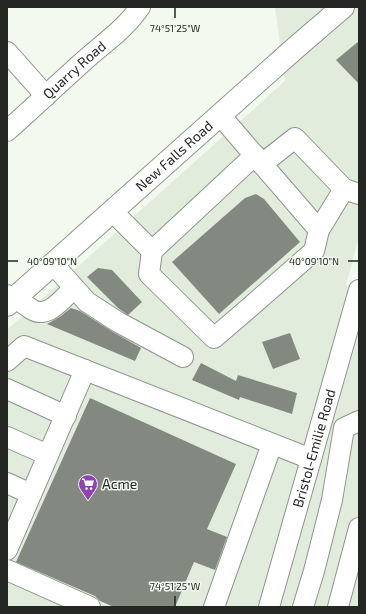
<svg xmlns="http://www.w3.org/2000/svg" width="366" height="614" viewBox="0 0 366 614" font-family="'Exo 2',sans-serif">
	<rect width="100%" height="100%" fill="#f2f9ef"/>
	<!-- built -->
	<polygon fill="#e1ecdc" points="275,7 359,7 359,237 346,285 359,305 359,607 7,607 7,330 285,81"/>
	<!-- building -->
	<g fill="#838980">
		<polygon points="359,41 359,84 336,60"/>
		<polygon points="256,194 264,199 300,242 219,314 172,262 245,198"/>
		<polygon points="98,268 112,270 142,302 128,315 118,308 87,277"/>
		<polygon points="71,308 80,311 113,332 141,348 135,361 47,324 61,316"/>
		<polygon points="290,333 300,359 273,369 262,342"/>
		<polygon points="201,363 236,381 238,375 297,393 292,414 240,397 239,400 192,380"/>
		<polygon points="90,398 236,464 207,529 227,537 215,570 194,562 175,607 114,607 100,601 95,596 16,562"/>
	</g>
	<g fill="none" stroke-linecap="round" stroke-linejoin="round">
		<!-- minor casing -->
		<g stroke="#8e948b" stroke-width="22">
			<g id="minor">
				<polyline points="7,52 46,96"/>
				<polyline points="220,115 262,164 295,138 344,189 359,194"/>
				<path id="s1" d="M 7,131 C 33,108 58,84 85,60 C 104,43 126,28 140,7"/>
				<polyline points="262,164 319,230 344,189"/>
				<polyline points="112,211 152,251 255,155"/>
				<polyline points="152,251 149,274 214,338 249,308 314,251 319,230"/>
				<polyline points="53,264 87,302 118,322 183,357"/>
				<path d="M 7,295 C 17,298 22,303 31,309 C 48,320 63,298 74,288"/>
				<polyline points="7,361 24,346 311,459"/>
				<polyline points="7,389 66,416"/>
				<polyline points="7,437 48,455"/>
				<polyline points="7,483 31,494"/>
				<polyline points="7,550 85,370"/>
				<polyline points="7,570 90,607"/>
				<polyline points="214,607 272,444"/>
				<path id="s2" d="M 269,607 L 359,290"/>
				<polyline points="303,607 314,571 332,500 344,428 359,421"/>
				<polyline points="338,607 359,528"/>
			</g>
		</g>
		<!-- major casing -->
		<g stroke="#8e948b" stroke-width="24">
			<g id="major">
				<path id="s3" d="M 7,305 L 293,50 L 343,7"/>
			</g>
		</g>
		<!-- minor -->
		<use href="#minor" stroke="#fff" stroke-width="20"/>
		<!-- major -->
		<use href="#major" stroke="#fff" stroke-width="22"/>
	</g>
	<!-- ticks -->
	<path fill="none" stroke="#242723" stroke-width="1.5" d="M 175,8 L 175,18M 8,261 L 18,261M 348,261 L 358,261M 175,596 L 175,606"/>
	<!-- icons -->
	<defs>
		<g id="supermarket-pin" transform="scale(1)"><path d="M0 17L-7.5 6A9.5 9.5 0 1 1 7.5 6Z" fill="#9241b0" stroke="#f2f9ef"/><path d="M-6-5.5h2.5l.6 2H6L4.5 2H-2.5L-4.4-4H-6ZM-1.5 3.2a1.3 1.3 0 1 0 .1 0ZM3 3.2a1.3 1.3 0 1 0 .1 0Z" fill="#fff"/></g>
	</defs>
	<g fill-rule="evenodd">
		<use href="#supermarket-pin" x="88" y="484"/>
	</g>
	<g text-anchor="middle" stroke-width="3" stroke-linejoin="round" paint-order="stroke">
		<!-- street labels -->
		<g font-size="14" fill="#242723" stroke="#f2f9ef">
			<text dy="5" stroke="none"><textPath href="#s1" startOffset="91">Quarry Road</textPath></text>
			<text dy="5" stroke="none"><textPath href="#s3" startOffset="224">New Falls Road</textPath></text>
			<text dy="5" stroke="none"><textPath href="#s2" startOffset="165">Bristol-Emilie Road</textPath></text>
		</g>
		<!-- poi labels -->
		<g font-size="14" fill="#242723" stroke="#f2f9ef" text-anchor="start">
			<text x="102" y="489">Acme</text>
		</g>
	</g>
	<g font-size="10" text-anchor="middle" fill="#242723" stroke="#f2f9ef" stroke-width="3" stroke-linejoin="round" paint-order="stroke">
		<text x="175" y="32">74°51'25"W</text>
		<text x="52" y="265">40°09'10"N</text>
		<text x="314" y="265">40°09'10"N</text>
		<text x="175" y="590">74°51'25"W</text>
	</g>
	<!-- border -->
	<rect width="366" height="614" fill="none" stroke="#242723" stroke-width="16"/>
</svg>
